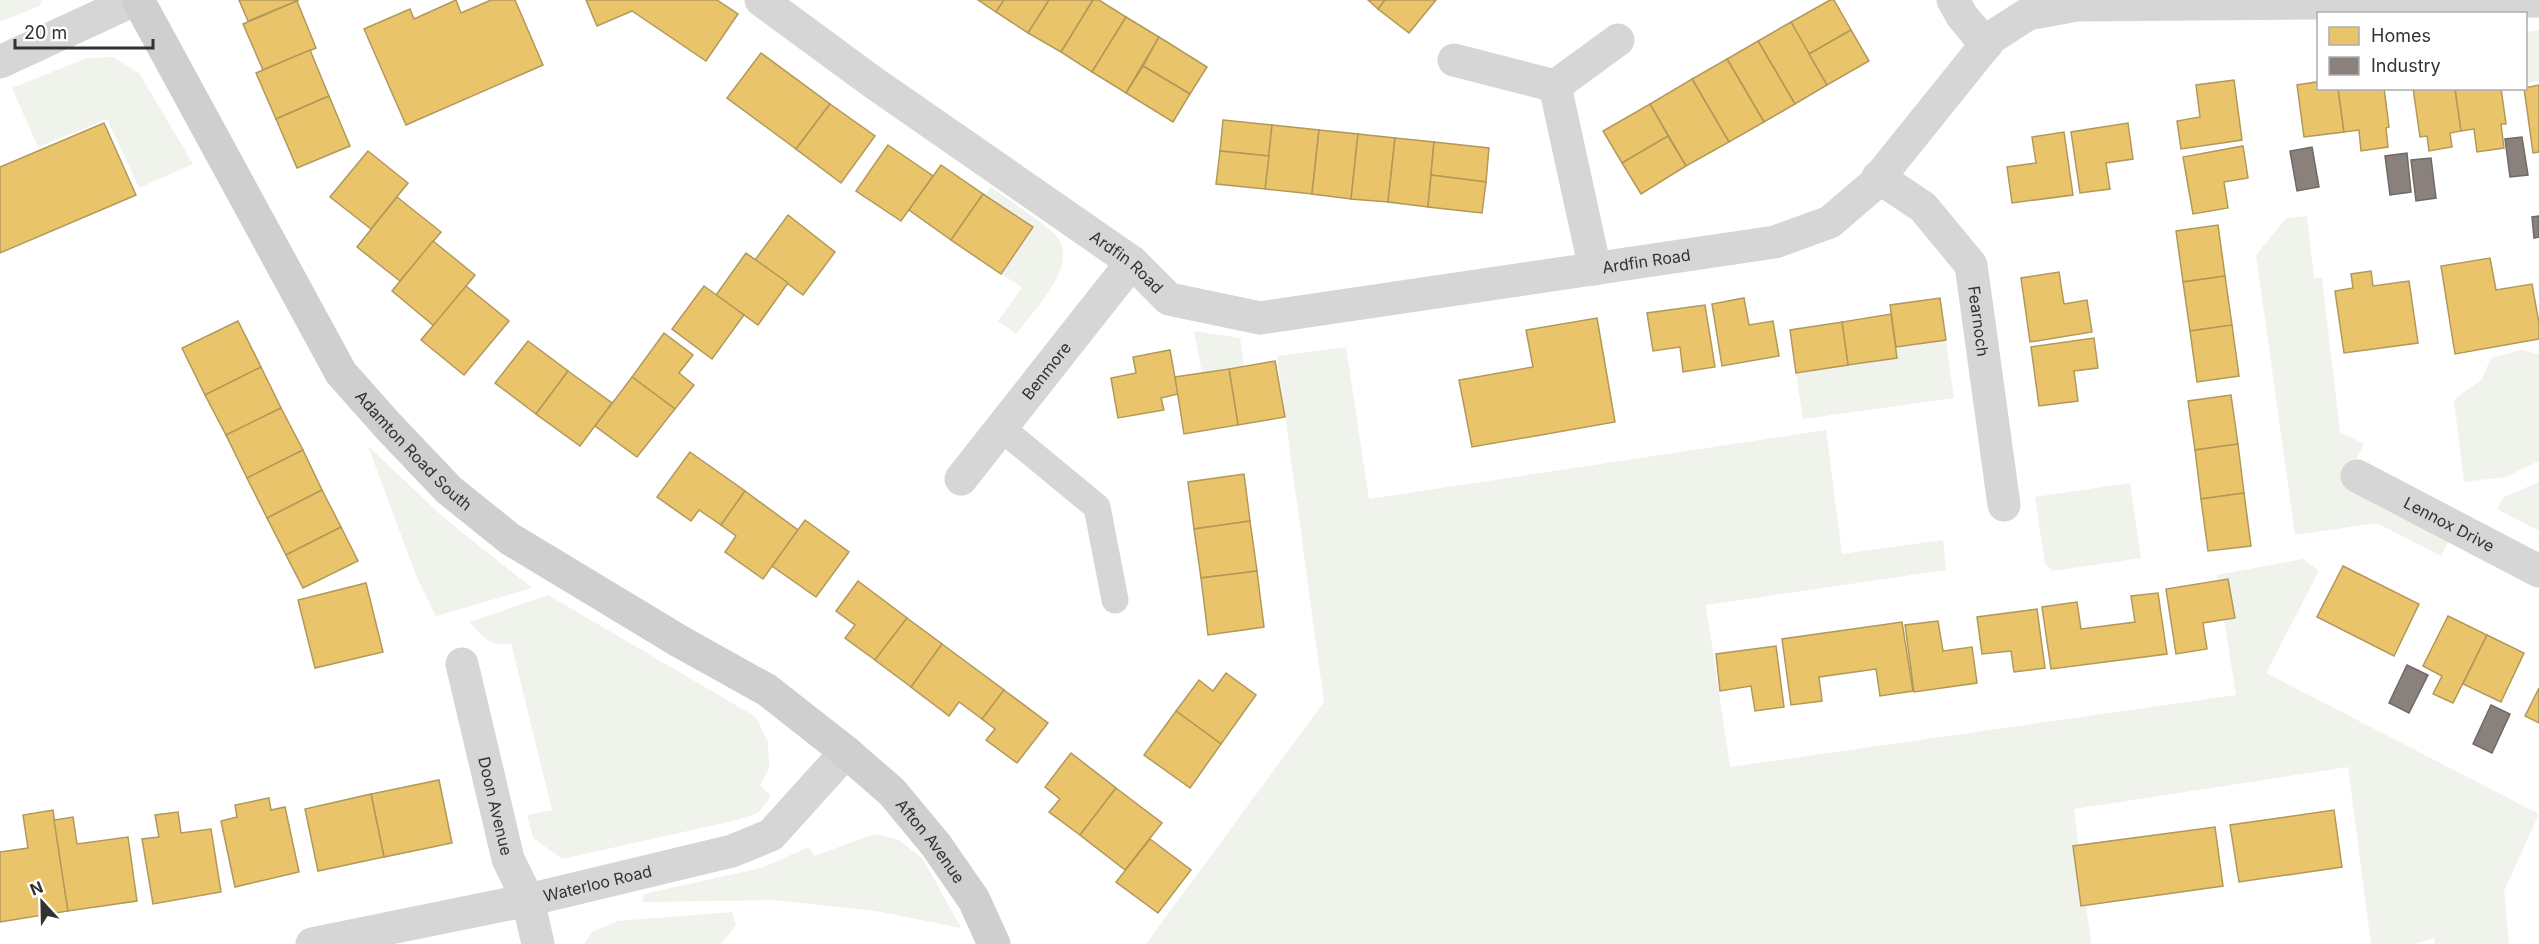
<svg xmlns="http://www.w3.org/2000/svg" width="2539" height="944" viewBox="0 0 2539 944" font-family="Inter,sans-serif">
	<rect width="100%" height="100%" fill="#fff"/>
	<!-- green -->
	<g fill="#f0f2ec">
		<polygon points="0,0 42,0 39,6 0,22"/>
		<polygon points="2539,30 2539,81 2526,83 2526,32"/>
		<polygon points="113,57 139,73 193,164 139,188 107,119 38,147 12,88 87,58"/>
		<path d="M 991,187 C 1005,198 1050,226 1058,238 C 1078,268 1033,311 1016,334 L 998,321 L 1022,287 L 1001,274 L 1033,227 L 986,194 Z"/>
		<polygon points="2307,216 2314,278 2322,278 2340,432 2364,444 2345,481 2451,536 2441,556 2377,523 2295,535 2256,255 2286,218"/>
		<polygon points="1194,331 1240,338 1244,366 1202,373"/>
		<polygon points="1946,340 1954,398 1803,419 1796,373 1897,358 1896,347"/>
		<polygon points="1346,347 1369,499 1826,430 1842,554 1943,540 1946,570 1706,605 1730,767 2236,695 2217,575 2303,559 2319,571 2266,673 2539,814 2504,891 2509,944 2435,944 2434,938 2415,944 2371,944 2348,767 2074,809 2091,944 1146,944 1324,702 1277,356"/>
		<polygon points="2521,350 2539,354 2539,461 2505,477 2464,482 2454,400 2482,379 2491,358"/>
		<polygon points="368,446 443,517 532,588 436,616 417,578"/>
		<polygon points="2539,482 2539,531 2497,509 2504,497"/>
		<polygon points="2130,483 2141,558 2053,571 2045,564 2035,497"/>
		<path d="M 548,595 L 756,717 L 768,742 L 769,768 L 760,785 L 771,796 L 758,813 L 733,821 L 562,859 L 533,838 L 527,815 L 552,810 L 511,643 C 489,647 483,638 470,622 Z"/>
		<polygon points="875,834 899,840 923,859 961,928 876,911 774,900 642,902 644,894 761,868 809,847 814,856"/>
		<polygon points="732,912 736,925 721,944 584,944 592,932 618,921"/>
	</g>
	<!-- homes -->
	<g fill="#e9c46a" stroke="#b29859" stroke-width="1.5">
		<polygon points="239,0 299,0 248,21"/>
		<polygon points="456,0 461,13 491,0 515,0 543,65 406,125 364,29 410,9 414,19"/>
		<polygon points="586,0 717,0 738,14 706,61 632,11 597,26"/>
		<polygon points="978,0 1004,0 996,12"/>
		<polygon points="1004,0 1049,0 1028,33 996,12"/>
		<polygon points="1049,0 1093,0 1061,52 1028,33"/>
		<polygon points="1093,0 1099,0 1126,17 1092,72 1061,52"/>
		<polygon points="1368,0 1385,0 1378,9"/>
		<polygon points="1385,0 1436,0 1409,33 1378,9"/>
		<polygon points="1830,0 1834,0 1851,30 1809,54 1791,22"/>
		<polygon points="297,1 316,48 263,70 243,24"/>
		<polygon points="1126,17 1159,37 1126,93 1092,72"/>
		<polygon points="1791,22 1827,85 1795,104 1758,41"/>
		<polygon points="1851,30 1869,61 1827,85 1809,54"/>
		<polygon points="1159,37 1207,67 1190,94 1143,66"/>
		<polygon points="1758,41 1795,104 1764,122 1727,59"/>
		<polygon points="310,50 329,96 276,119 256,73"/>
		<polygon points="761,53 830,104 796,149 727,98"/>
		<polygon points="1727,59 1764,122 1729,142 1692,79"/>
		<polygon points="1143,66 1190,94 1173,122 1126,93"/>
		<polygon points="1692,79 1729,142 1686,166 1650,104"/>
		<polygon points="2234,80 2242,140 2181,149 2177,121 2200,117 2196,85"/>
		<polygon points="2316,82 2318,82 2318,88 2338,88 2344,132 2304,137 2297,85"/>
		<polygon points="2539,85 2539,152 2533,153 2524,88"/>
		<polygon points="2338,88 2384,88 2389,127 2386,128 2388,147 2361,151 2359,130 2344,132"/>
		<polygon points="2413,88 2455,88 2461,131 2450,133 2452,147 2429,151 2427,136 2420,137"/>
		<polygon points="2455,88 2501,88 2506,124 2501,124 2504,148 2477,152 2474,129 2461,131"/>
		<polygon points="329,96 350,146 297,168 276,119"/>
		<polygon points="830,104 875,136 841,183 796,149"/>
		<polygon points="1650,104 1668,136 1622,163 1603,131"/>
		<polygon points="1223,120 1272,125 1269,156 1220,151"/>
		<polygon points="104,123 136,195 0,253 0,167"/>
		<polygon points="2128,123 2133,159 2106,163 2110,189 2080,193 2071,132"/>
		<polygon points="1272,125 1319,130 1312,194 1265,189"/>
		<polygon points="1319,130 1358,134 1351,199 1312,194"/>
		<polygon points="2064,132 2073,195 2012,203 2007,167 2036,163 2032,137"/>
		<polygon points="1358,134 1395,138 1388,202 1351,199"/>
		<polygon points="1668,136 1686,166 1641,194 1622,163"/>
		<polygon points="1395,138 1434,142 1428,207 1388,202"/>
		<polygon points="1434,142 1489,148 1486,182 1431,175"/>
		<polygon points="888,145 933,176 901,221 856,191"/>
		<polygon points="2243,146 2248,178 2224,182 2228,208 2193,214 2183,157"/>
		<polygon points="368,151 408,183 371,229 330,197"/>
		<polygon points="1220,151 1269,156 1265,189 1216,184"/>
		<polygon points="941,165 983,194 951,240 909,210"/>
		<polygon points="1431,175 1486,182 1482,213 1428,207"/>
		<polygon points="983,194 1033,227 1001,274 951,240"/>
		<polygon points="397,197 441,232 400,281 357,247"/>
		<polygon points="788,215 835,252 803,295 755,260"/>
		<polygon points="2218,225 2225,276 2183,282 2176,231"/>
		<polygon points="433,241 475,275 434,326 392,291"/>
		<polygon points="746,253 788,283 758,325 716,295"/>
		<polygon points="2490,258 2496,290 2532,284 2539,323 2539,339 2455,354 2441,266"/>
		<polygon points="2371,271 2373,286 2409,281 2418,343 2344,353 2335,291 2353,288 2351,274"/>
		<polygon points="2059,272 2064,304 2087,300 2092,332 2030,342 2021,278"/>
		<polygon points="2225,276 2232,325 2190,331 2183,282"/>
		<polygon points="466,286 509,321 464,375 421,340"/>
		<polygon points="704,286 744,315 712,359 672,329"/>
		<polygon points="1744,298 1749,325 1773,321 1779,356 1722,366 1712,304"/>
		<polygon points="1940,298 1946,340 1896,347 1890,305"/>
		<polygon points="1705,305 1715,367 1683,372 1680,347 1653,351 1647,313"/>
		<polygon points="1891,314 1897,358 1848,365 1842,322"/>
		<polygon points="1597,318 1615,422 1472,447 1459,380 1533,367 1526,330"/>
		<polygon points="238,321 261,367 205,395 182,348"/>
		<polygon points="1842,322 1848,365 1796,373 1790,330"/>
		<polygon points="2232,325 2239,376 2197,382 2190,331"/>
		<polygon points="664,333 693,355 679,373 694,385 675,409 632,377"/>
		<polygon points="2094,338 2098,368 2074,371 2078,401 2039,406 2031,347"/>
		<polygon points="528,341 568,371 536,414 495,383"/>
		<polygon points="1170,350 1178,394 1161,398 1164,410 1118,418 1111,378 1136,373 1133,357"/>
		<polygon points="1275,361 1285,417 1238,425 1229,369"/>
		<polygon points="261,367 281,408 226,435 205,395"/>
		<polygon points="1229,369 1238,425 1184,434 1175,377"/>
		<polygon points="568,371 612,403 580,446 536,414"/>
		<polygon points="632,377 675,409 637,457 595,426"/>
		<polygon points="2231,395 2238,444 2195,450 2188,401"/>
		<polygon points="281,408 303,450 247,478 226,435"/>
		<polygon points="2238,444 2244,493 2201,499 2195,450"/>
		<polygon points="303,450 322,490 267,518 247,478"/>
		<polygon points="690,452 745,491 721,525 699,510 691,521 657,497"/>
		<polygon points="1244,474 1250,521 1194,529 1188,482"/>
		<polygon points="322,490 341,527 286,555 267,518"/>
		<polygon points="745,491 798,530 763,579 725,552 736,536 721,525"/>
		<polygon points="2244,493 2251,546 2208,551 2201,499"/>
		<polygon points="805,520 849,552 816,597 772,566"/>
		<polygon points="1250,521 1257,571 1201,578 1194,529"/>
		<polygon points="341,527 358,561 303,588 286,555"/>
		<polygon points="2343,566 2419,604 2394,656 2317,617"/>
		<polygon points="1257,571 1264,627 1208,635 1201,578"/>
		<polygon points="2228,579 2235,618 2203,623 2207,649 2176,654 2166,589"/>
		<polygon points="858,581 907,618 875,660 845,638 855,625 836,611"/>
		<polygon points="366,583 383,652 315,668 298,600"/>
		<polygon points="2158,593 2167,654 2051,669 2042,607 2077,602 2081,629 2135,622 2131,596"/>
		<polygon points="2037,609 2045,668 2014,672 2011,651 1982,654 1977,617"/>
		<polygon points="2448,616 2487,635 2453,703 2433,694 2442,676 2423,666"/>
		<polygon points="907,618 942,644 911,687 875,660"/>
		<polygon points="1938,621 1943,651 1972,647 1977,683 1914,692 1905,625"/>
		<polygon points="1902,622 1913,691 1880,696 1876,669 1819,677 1822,701 1791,705 1782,639"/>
		<polygon points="2487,635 2524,653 2501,702 2463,684"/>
		<polygon points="942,644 1004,690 982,719 959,702 949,716 911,687"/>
		<polygon points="1776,646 1784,707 1755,711 1751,686 1720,691 1716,654"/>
		<polygon points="1226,673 1256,695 1221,744 1176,711 1199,680 1213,691"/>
		<polygon points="2539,688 2539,723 2525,716"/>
		<polygon points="1004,690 1048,723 1017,763 986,740 995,729 982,719"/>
		<polygon points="1176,711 1221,744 1190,788 1144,755"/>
		<polygon points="1071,753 1116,788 1080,835 1049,812 1060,799 1045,787"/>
		<polygon points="439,780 452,843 384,857 371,794"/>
		<polygon points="1116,788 1162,823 1125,870 1080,835"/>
		<polygon points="371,794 384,857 318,871 305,809"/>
		<polygon points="269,798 271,810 285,807 299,872 235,887 221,821 237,817 235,805"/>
		<polygon points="53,810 68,911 0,922 0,852 28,848 23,815"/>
		<polygon points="2334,810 2342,867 2239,882 2230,825"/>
		<polygon points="178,812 181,833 211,829 221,892 153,904 142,839 159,837 155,815"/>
		<polygon points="73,817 77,844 128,837 137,901 68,911 54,820"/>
		<polygon points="2215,827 2223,886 2081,906 2073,846"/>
		<polygon points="1150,839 1191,870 1158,913 1116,882"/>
	</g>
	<!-- industry -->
	<g fill="#8a817c" stroke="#706966" stroke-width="1.5">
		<polygon points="2522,137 2528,175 2510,177 2505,139"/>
		<polygon points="2312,147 2319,187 2297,191 2290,151"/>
		<polygon points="2407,153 2411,192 2390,195 2385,156"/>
		<polygon points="2431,158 2436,198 2416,201 2411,160"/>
		<polygon points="2539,216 2539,237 2534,238 2532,217"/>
		<polygon points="2407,665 2428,675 2409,713 2389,703"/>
		<polygon points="2491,705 2510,714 2492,753 2473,744"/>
	</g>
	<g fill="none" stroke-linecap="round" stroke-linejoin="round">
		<!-- lane -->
		<polyline stroke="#d6d6d6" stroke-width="27" points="1001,428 1097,507 1115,600"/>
		<!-- street -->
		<g stroke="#d6d6d6" stroke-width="33">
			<path id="s1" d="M 761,0 L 874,83 L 1132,262 L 1169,299 L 1260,318 L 1775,242 L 1830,222 L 1873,185 L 1992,37 L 2028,14 L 2077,5 L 2539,1"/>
			<polyline points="1953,0 1962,16 1986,45"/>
			<polyline points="1454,60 1555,86 1595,269"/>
			<polyline points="0,62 134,0"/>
			<polyline points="1555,86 1618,40"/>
			<path id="s2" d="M 1878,177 L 1923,207 L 1971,265 L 2004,505"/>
			<path id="s3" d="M 2357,476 L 2539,571"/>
			<path id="s4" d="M 961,479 L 1132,262"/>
			<path id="s5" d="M 462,664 L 508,859 L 528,900 L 538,944"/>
			<path id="s6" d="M 312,944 L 528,900 L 732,851 L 771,835 L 846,752"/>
		</g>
		<!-- secondary -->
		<path stroke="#cfcfcf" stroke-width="33" id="s7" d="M 138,0 L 341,373 L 389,427 L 449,490 L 510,539 L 679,641 L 767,690 L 846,752 L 892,792 L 936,845 L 974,900 L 994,944"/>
	</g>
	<g text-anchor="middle" stroke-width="6" stroke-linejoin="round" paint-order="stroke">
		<!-- street labels -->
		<g font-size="16" fill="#323232" stroke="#fff">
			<text dy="6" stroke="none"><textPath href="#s1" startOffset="990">Ardfin Road</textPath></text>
			<text dy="6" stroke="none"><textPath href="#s1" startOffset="450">Ardfin Road</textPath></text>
			<text dy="6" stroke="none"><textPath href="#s2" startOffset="186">Fearnoch</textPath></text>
			<text dy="6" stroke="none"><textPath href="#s4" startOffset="138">Benmore</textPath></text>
			<text dy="6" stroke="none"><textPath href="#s7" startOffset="531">Adamton Road South</textPath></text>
			<text dy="6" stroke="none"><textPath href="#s3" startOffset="104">Lennox Drive</textPath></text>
			<text dy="6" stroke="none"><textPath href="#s5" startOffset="146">Doon Avenue</textPath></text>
			<text dy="6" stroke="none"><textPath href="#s7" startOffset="1184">Afton Avenue</textPath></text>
			<text dy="6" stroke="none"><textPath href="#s6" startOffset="292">Waterloo Road</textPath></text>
		</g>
	</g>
	<!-- legend -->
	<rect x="2317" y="12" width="210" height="78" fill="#ffffff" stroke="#adadad" stroke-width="1.5"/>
	<rect x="2329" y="27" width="30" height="18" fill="#e9c46a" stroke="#adadad" stroke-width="1.5"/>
	<text x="2371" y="42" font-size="18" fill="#323232">Homes</text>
	<rect x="2329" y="57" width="30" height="18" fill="#8a817c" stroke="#adadad" stroke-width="1.5"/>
	<text x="2371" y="72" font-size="18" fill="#323232">Industry</text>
	<!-- north arrow -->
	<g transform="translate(42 902) rotate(338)" stroke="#ffffff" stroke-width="4.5" paint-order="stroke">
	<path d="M0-4.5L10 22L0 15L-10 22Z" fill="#323232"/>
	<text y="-9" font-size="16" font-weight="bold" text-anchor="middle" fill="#323232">N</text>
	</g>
	<!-- scale -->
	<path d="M15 39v9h138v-9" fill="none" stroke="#323232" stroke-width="3"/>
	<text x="24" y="39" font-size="18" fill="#323232" stroke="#ffffff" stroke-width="4.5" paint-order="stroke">20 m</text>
</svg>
